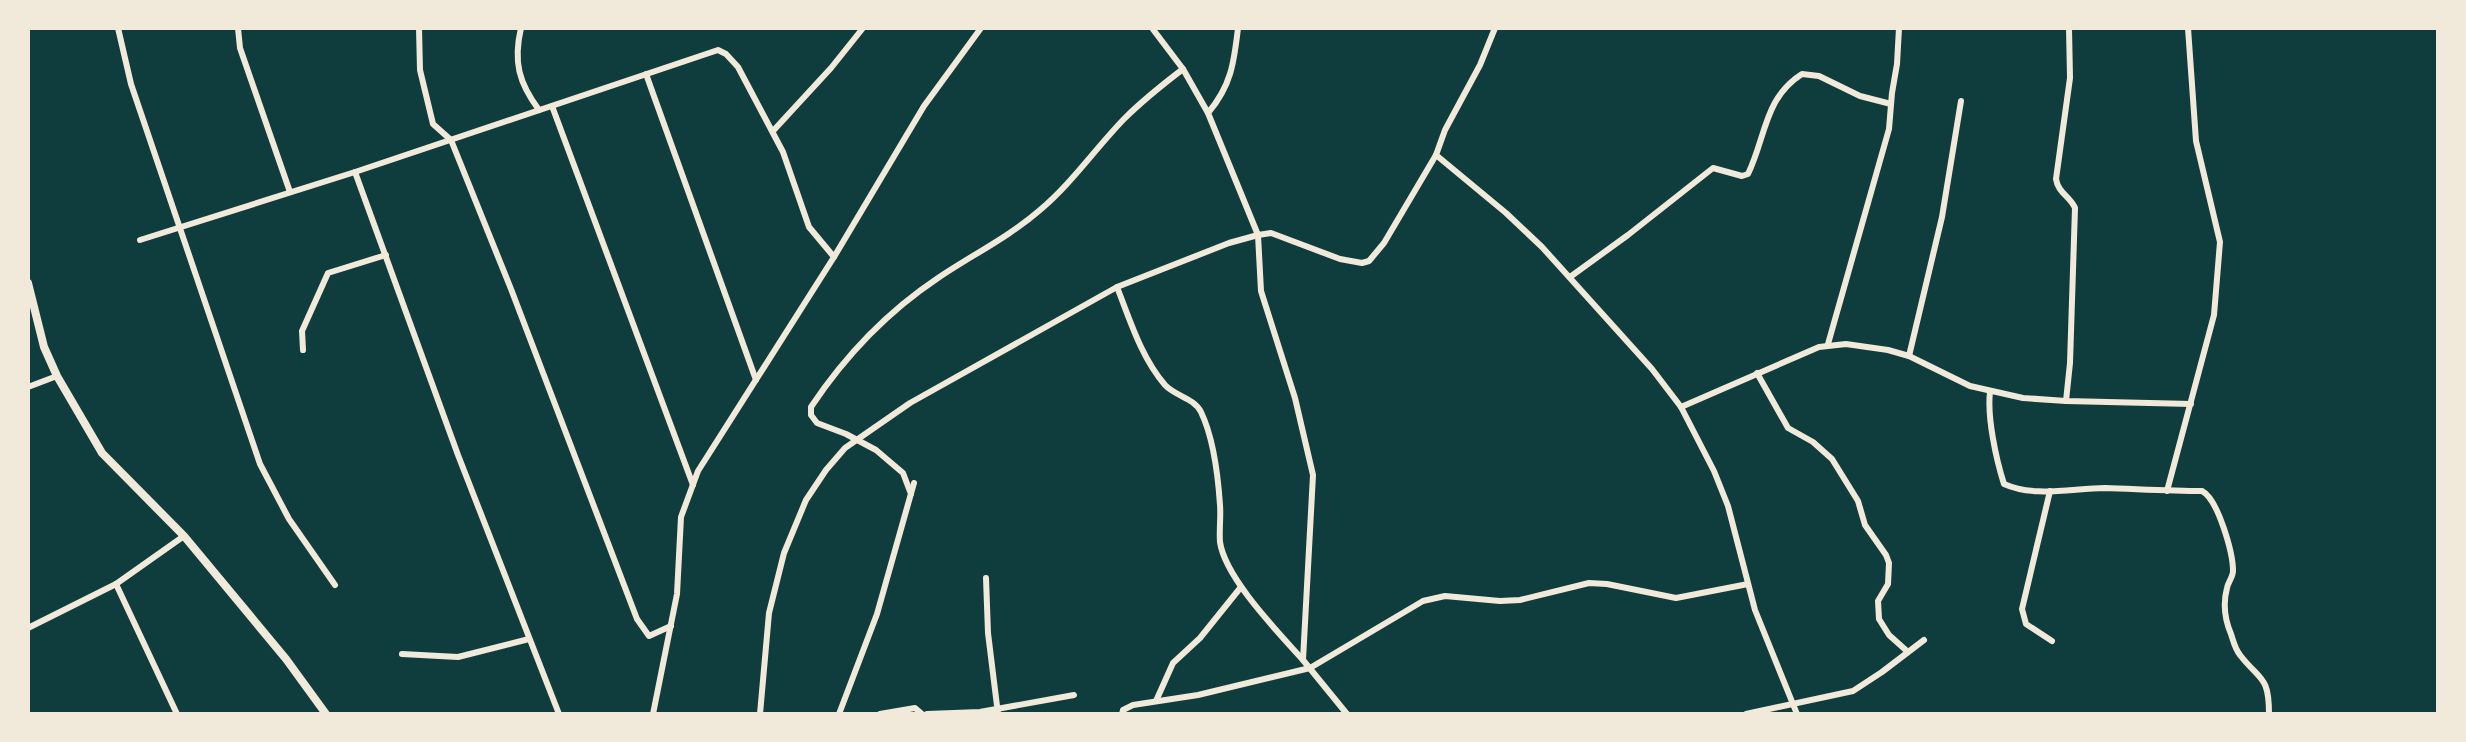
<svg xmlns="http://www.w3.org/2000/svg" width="2466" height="742" viewBox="0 0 2466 742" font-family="'Archivo Narrow',sans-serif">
	<rect width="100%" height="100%" fill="#0f3d3e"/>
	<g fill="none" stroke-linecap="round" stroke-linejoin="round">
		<!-- minor -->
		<g stroke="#f1e9da" stroke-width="6">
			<polyline points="118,28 131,84 260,464 289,519 335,585"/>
			<polyline points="238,28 240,48 290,192"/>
			<polyline points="419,28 420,70 433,124 451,140 511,289 637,619 649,636 671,626"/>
			<path d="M 521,28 C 513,62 519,83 539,110"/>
			<polyline points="1152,28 1183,69 1208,113 1258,235 1261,291 1295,398 1313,475 1303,660 1347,714"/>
			<polyline points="646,74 756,380"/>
			<polyline points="552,106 693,485"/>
			<path d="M 1208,113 C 1231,86 1234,63 1238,28"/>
			<polyline points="773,131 831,68 863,28"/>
			<polyline points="1436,155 1506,213 1542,247 1652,369 1681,407 1714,471 1728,506 1755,610 1797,714"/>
			<polyline points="355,172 458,455 559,714"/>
			<polyline points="140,240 355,172 718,50 726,54 738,67 783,152 809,227 834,257"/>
			<path d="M 1570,277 L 1628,235 L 1713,168 L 1742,176 L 1748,174 C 1766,137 1764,98 1802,74 L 1819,76 L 1860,96 L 1891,104"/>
			<path d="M 1117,287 C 1130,320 1141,357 1165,385 C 1175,396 1194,398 1201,412 C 1214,439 1218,475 1220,505 C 1221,517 1219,530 1220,542 C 1225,578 1279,633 1303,660"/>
			<polyline points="1828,344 1889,129 1892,93 1897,64 1899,28"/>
			<polyline points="303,350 302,331 328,273 386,255"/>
			<polyline points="1909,356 1942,217 1961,101"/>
			<polyline points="1757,373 1788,428 1813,442 1832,459 1858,501 1865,525 1886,555 1889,563 1888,584 1878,601 1879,619 1889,635 1908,652"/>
			<polyline points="28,387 57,376"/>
			<path d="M 1990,392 C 1987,417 1996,459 2004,484 C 2035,498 2073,488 2105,488 C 2137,489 2170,491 2202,491 C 2218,499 2233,553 2233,571 C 2233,577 2228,582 2227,588 C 2223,603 2225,620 2231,634 C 2233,640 2235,649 2240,655 C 2260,681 2269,675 2269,714"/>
			<path d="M 2066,401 L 2070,363 L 2075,208 C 2070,196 2058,193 2056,179 L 2070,78 L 2069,28"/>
			<polyline points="1681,407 1819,347 1846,344 1888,350 1909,356 1970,386 2023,398 2066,401 2191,404"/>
			<polyline points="2050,491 2022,609 2026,624 2052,641"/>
			<polyline points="2167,491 2214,315 2220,242 2196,141 2188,28"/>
			<path d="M 911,494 L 903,473 L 876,450 L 846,434 L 817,423 L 811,415 L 811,407 C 845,356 887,312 938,278 C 972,255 1009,237 1040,210 C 1072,183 1095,149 1124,119 C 1142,101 1162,85 1183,69"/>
			<polyline points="986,578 988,633 998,714"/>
			<polyline points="116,584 177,714"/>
			<polyline points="28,628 116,584 184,536"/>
			<polyline points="402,654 458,657 529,639"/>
			<polyline points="1156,701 1173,663 1200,638 1241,587"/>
			<polyline points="653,714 677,594 681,517 698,471 834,257 924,106 981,28"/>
			<polyline points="760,714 769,613 784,553 806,500 826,470 845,448 910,403 1117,287 1229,243 1258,235 1271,233 1340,259 1362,263 1369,261 1384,243 1436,155 1445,130 1480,65 1495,28"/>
			<polyline points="839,714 877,614 914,483"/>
			<polyline points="880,714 915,708 922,714"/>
			<polyline points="927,714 980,712 1074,695"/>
			<polyline points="1122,714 1123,710 1133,705 1198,695 1310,668 1423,601 1445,596 1500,601 1520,600 1589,583 1607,584 1676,598 1748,584"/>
			<polyline points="1746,714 1853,691 1882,672 1924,640"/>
		</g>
		<!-- secondary -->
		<polyline stroke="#f1e9da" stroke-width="8" points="28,283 44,347 57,376 102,453 184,536 286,659 326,714"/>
	</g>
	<!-- border -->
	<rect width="2466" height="742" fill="none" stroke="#f1e9da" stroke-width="60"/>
</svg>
